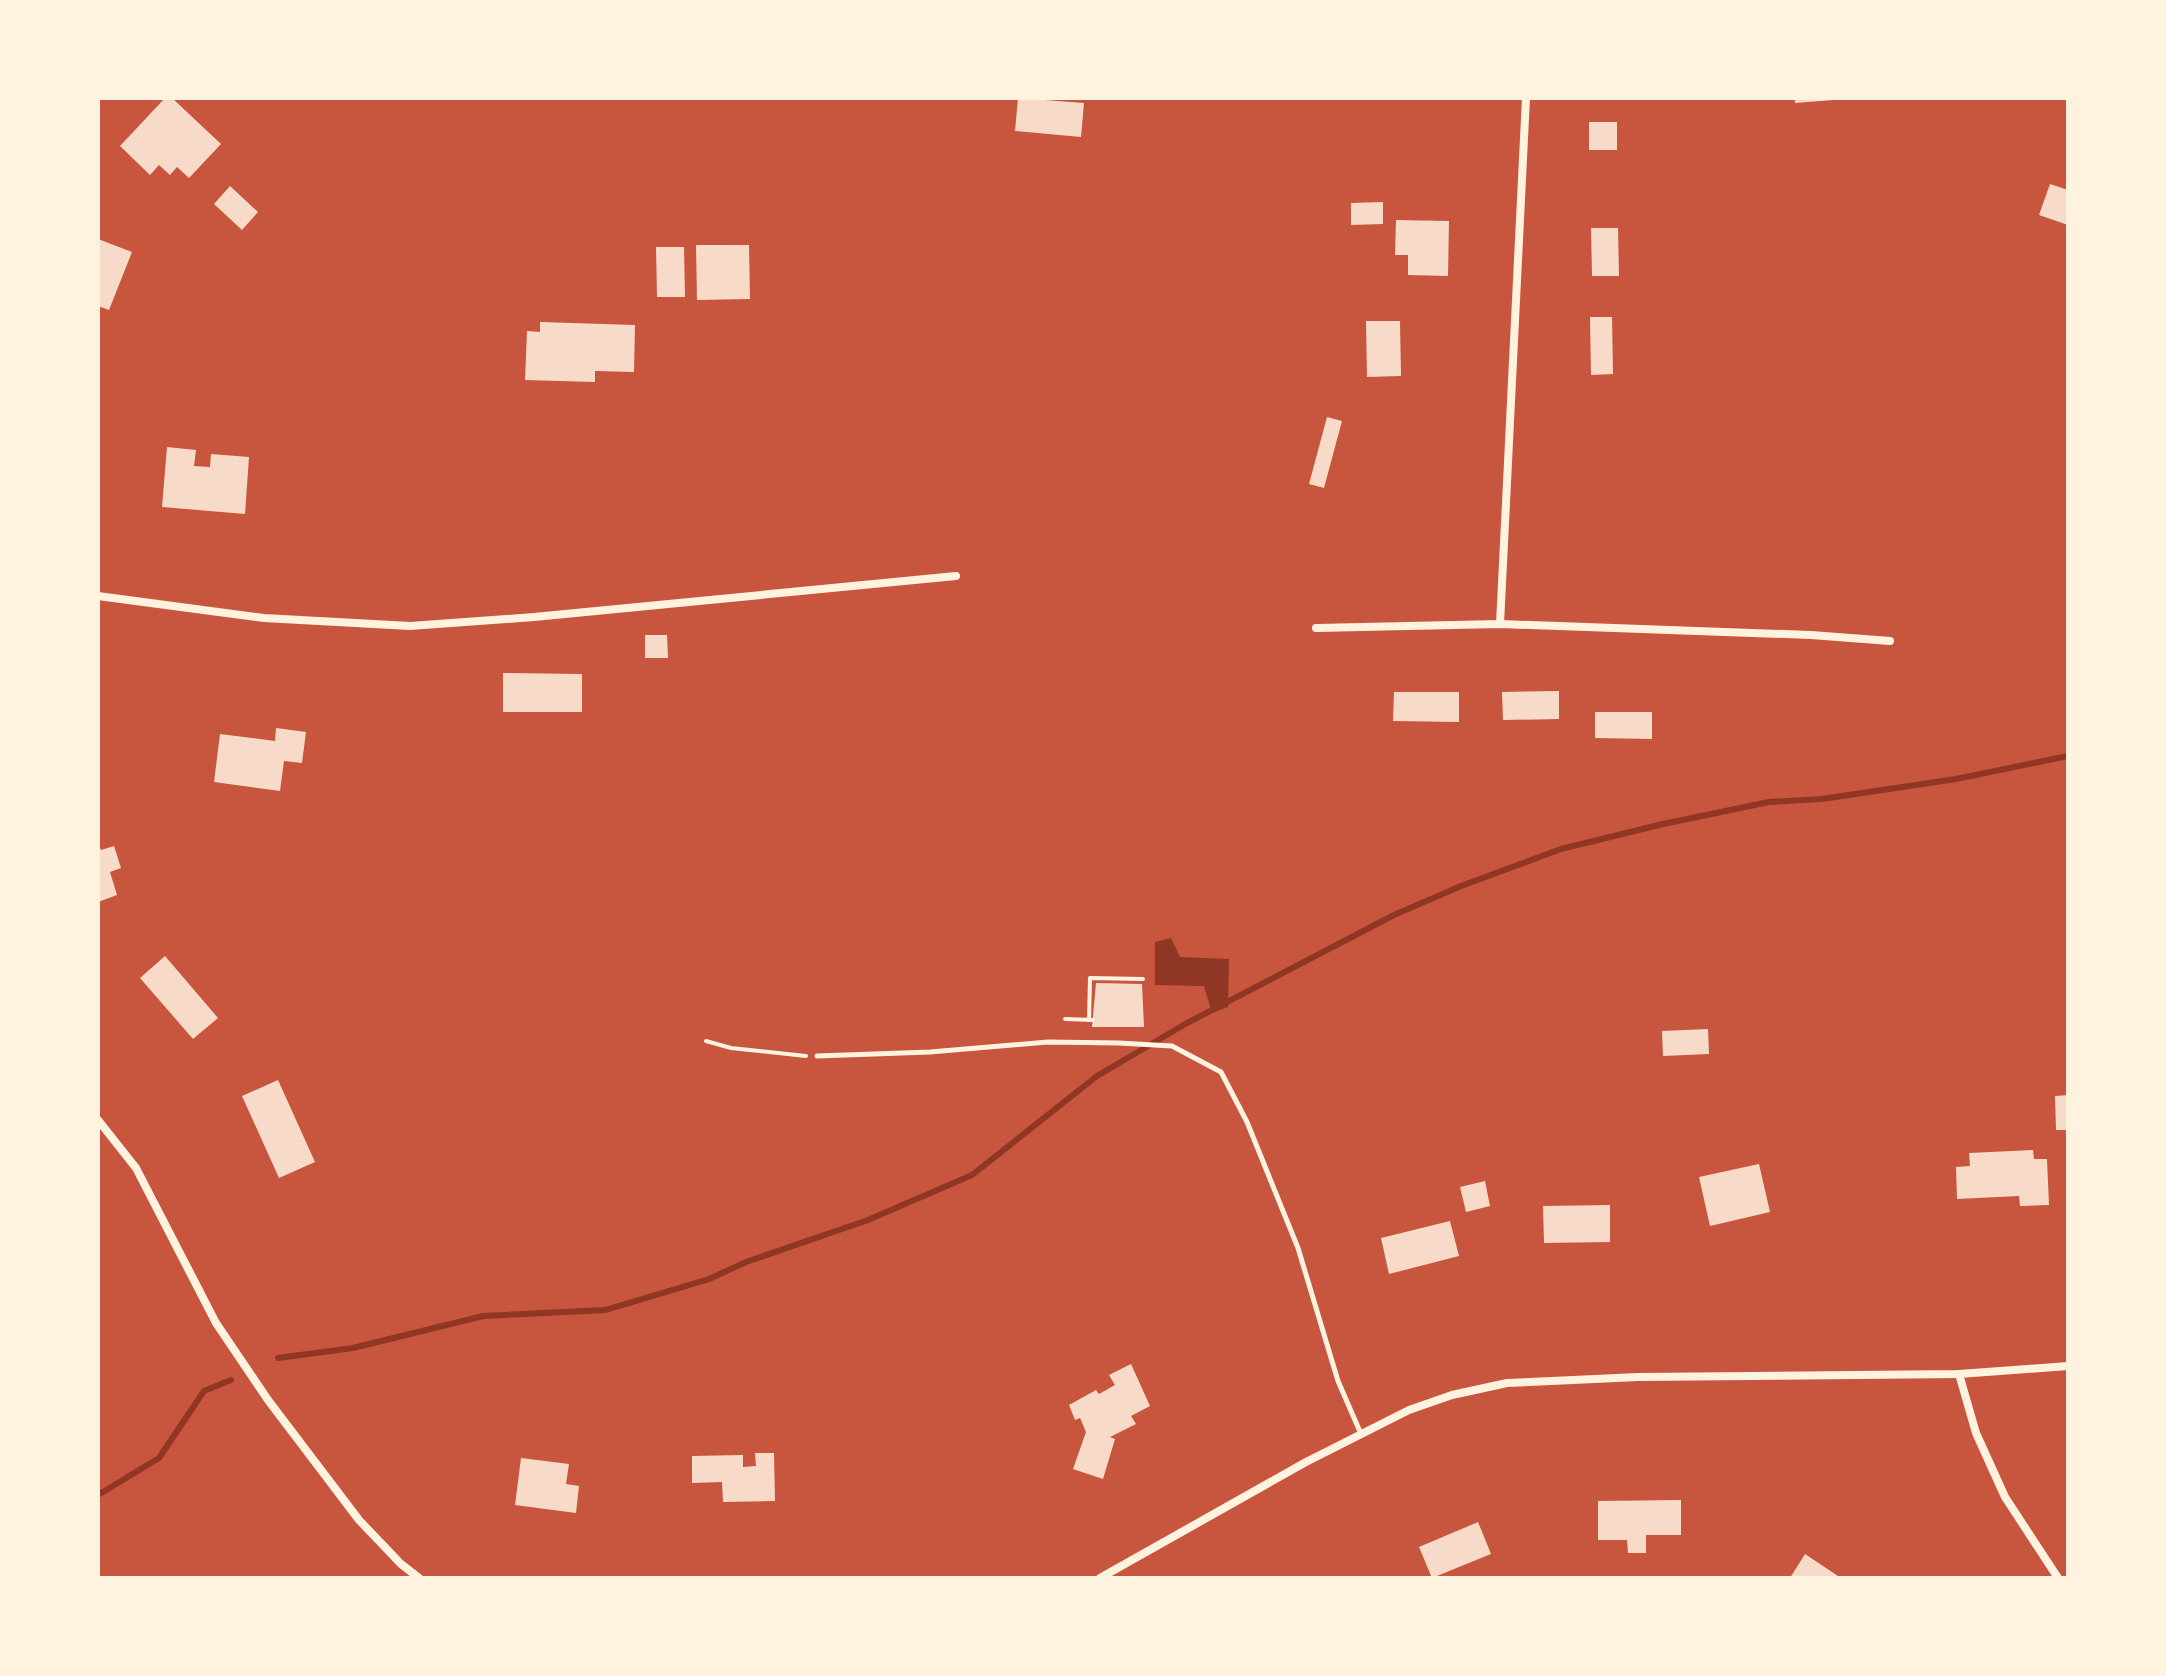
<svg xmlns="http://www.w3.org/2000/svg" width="2166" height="1676" viewBox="0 0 2166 1676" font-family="Cabin,sans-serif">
	<rect width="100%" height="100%" fill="#c8553d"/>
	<!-- water -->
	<polygon fill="#8f3625" points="1171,938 1180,957 1229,959 1228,1007 1212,1013 1204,986 1155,985 1155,942"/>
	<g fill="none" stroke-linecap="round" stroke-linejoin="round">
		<!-- stream -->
		<g stroke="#8f3625" stroke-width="6">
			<polyline points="278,1358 353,1348 483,1316 605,1310 709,1279 746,1262 868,1220 972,1175 1097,1076 1187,1023 1394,915 1461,886 1561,849 1663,824 1769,802 1822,799 1956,779 2068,756"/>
			<polyline points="98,1495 159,1458 204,1391 231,1380"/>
		</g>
	</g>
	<!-- building -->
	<g fill="#f7dbc8">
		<polygon points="165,98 172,98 221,144 189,178 177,167 170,175 159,165 150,175 120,146"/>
		<polygon points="1018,98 1084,103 1081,137 1015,131"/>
		<polygon points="1795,98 1834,98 1834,100 1795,103"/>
		<rect x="1589" y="122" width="28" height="28"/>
		<polygon points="2050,184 2068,190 2068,225 2039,215"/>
		<polygon points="230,186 258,212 242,230 214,204"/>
		<polygon points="1383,202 1383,224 1351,225 1351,203"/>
		<polygon points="1396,220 1449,221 1448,276 1408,275 1408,255 1395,255"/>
		<polygon points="1591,228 1618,228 1619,276 1592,276"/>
		<polygon points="98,239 132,252 109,310 98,306"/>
		<polygon points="696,245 749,245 750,299 697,300"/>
		<polygon points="656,247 684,247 685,297 657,297"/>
		<polygon points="1590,317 1612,317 1613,374 1591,375"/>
		<polygon points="1366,321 1400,321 1401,376 1367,377"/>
		<polygon points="540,322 635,325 634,372 595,371 595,382 525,380 527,331 540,332"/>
		<polygon points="1327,417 1342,421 1324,488 1309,484"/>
		<polygon points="167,447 196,450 194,466 210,467 211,454 249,457 245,514 162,507"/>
		<polygon points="645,635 667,635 668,658 645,658"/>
		<polygon points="503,673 582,674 582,712 503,712"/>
		<polygon points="1559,691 1559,719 1503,720 1502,692"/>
		<polygon points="1394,692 1459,692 1459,722 1393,721"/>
		<polygon points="1595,712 1652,712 1652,739 1595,738"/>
		<polygon points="276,728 306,732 302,763 284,761 280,791 214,782 220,734 275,741"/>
		<polygon points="98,844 101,850 114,846 121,868 110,872 117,895 98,902"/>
		<polygon points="165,956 218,1018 193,1039 140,978"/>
		<polygon points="1096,983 1142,984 1144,1027 1092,1027"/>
		<polygon points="1708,1029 1709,1054 1663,1056 1662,1031"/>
		<polygon points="278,1080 315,1162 279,1178 242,1096"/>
		<polygon points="2068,1095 2068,1130 2056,1130 2055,1096"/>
		<polygon points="2033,1150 2034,1159 2047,1159 2049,1205 2020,1206 2019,1196 1957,1199 1956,1167 1970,1166 1969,1153"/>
		<polygon points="1759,1164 1770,1212 1710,1226 1699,1177"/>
		<polygon points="1485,1181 1490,1206 1466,1212 1460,1187"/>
		<polygon points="1610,1205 1610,1242 1544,1243 1543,1206"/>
		<polygon points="1450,1221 1459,1256 1389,1274 1381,1238"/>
		<polygon points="1131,1364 1150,1406 1131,1416 1136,1424 1110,1437 1115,1439 1103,1479 1073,1469 1086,1432 1080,1418 1075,1420 1069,1405 1096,1390 1099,1394 1115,1385 1109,1375"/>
		<polygon points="755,1453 774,1453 775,1501 723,1502 722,1482 692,1483 692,1456 743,1455 743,1467 756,1466"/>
		<polygon points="521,1458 569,1464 566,1484 579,1486 576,1513 515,1505"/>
		<polygon points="1681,1500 1681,1535 1646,1535 1646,1553 1628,1553 1627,1540 1598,1540 1598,1501"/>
		<polygon points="1478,1522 1491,1554 1432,1578 1419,1547"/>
		<polygon points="1805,1554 1841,1578 1790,1578"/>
	</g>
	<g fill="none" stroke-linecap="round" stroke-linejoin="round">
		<!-- path -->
		<g stroke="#fff3e0" stroke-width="4">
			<polyline points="1065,1019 1093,1020"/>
			<polyline points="1089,1020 1090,978 1143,979"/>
			<polyline points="706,1041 731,1048 806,1056"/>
		</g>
		<!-- service -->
		<polyline stroke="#fff3e0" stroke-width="5" points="817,1056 930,1052 1048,1042 1119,1043 1172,1046 1221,1072 1247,1122 1298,1248 1338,1381 1361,1434"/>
		<!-- minor -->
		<g stroke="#fff3e0" stroke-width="8">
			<polyline points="98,596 264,618 410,626 534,617 956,576"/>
			<polyline points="1500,624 1526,98"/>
			<polyline points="1316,628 1500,624 1811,635 1890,641"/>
			<polyline points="98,1120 136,1168 216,1323 268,1400 359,1520 401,1564 419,1578"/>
			<polyline points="1959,1374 1976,1433 2005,1497 2058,1578"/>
			<polyline points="1100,1578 1306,1462 1409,1410 1452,1395 1507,1383 1638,1377 1959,1374 2068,1366"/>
		</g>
	</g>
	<!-- border -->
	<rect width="2166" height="1676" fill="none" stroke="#fff3e0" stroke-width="200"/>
</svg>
